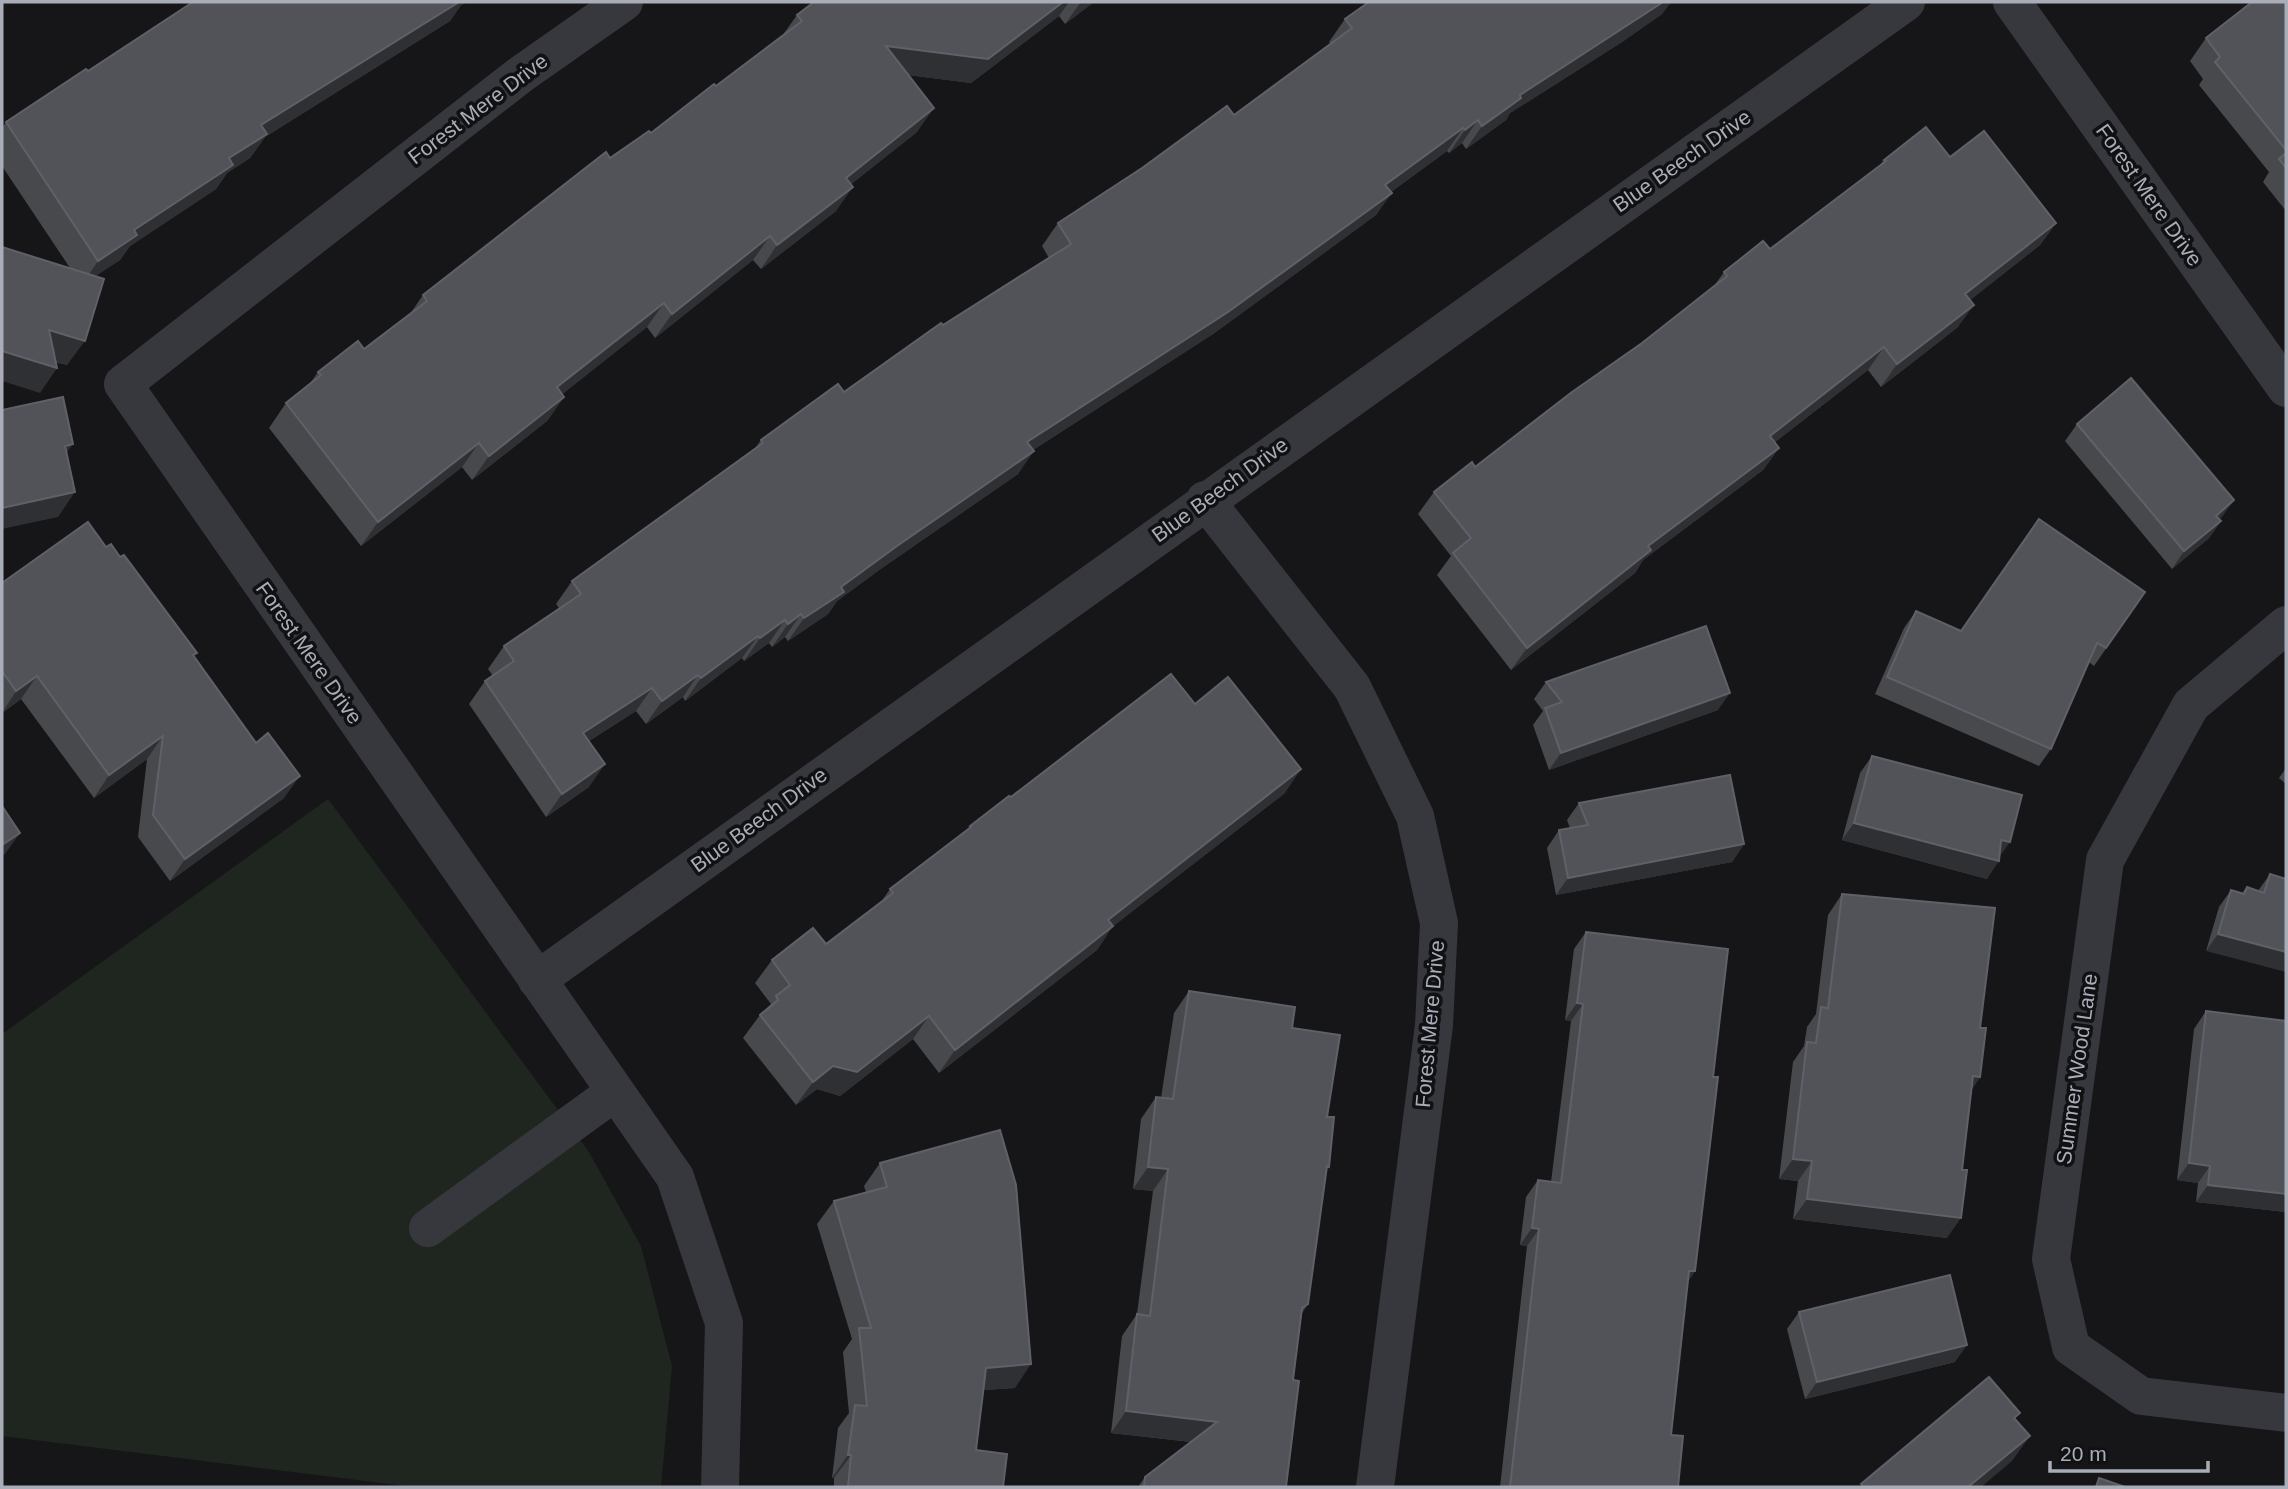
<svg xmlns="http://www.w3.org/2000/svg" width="2288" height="1489" viewBox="0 0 2288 1489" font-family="Helvetica,sans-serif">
	<rect width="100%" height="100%" fill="#161618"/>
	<!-- green -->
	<polygon fill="#1e261f" points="328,799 589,1152 641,1246 672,1366 661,1487 414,1487 2,1436 2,1034"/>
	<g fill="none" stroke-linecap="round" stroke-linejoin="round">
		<!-- minor -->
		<g stroke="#37383d" stroke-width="38">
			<polyline points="624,2 520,75 123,384 675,1177 724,1323 720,1487"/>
			<polyline points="2012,2 2286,388"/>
			<polyline points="1205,500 1352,687 1415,816 1439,923 1434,1025 1375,1487"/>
			<polyline points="2286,625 2191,705 2105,860 2051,1259 2071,1347 2141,1396 2286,1413"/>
			<polyline points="537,980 1906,2"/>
			<polyline points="428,1228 615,1092"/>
		</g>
	</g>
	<!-- wall -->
	<g fill="#47494d">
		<polygon points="193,2 467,2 461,5 450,21 265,137 250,158 227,173 216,189 130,246 120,260 95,276 67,365 55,362 40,393 70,268 2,166 2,128 6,122 88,71"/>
		<polygon points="814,2 1094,2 1065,24 1059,16 971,83 908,75 917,132 851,184 836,211 761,269 753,260 655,338 647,327 562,394 564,397 547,421 472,480 462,467 361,546 269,428 286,403 309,385 318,372 364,349 410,314 423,295 610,158 651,133 716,86 782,36 797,15"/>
		<polygon points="1673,2 1668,5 1662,14 1622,42 1510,113 1506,120 1466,149 1462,143 1449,153 1447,151 1391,192 1376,215 1213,334 1033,450 1018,474 882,568 837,601 828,614 788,641 785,637 772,647 769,643 744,661 742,658 685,701 683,697 646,724 636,711 589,741 589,787 546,817 469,704 485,681 493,676 488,669 504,646 559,608 556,604 572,581 753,451 761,440 844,392 943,325 1049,258 1042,246 1058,223 1234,115 1331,44 1329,42 1345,19"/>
		<polygon points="2286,2 2286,211 2263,182 2269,172 2199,85 2203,79 2190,61 2206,38"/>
		<polygon points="1950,157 2056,223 2040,245 1970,300 1958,327 1881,387 1868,370 1775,442 1779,448 1763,470 1643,560 1635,573 1511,670 1437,575 1451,556 1418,514 1434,492 1475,467 1642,343 1714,286 1724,272 1770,249 1880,165 1884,160"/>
		<polygon points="2077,424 2234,500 2219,519 2221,521 2209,538 2172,569 2065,441"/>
		<polygon points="106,547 194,657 284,798 170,881 138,837 147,759 94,798 21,699 2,713 2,583"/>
		<polygon points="2145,592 2094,666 2089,662 2051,749 2039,766 1875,694 1904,628 1916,611 1961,631"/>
		<polygon points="1546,682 1718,710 1549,770 1533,725 1543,711 1534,699"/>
		<polygon points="1195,704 1285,793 1112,927 1097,950 939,1073 913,1039 840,1096 817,1089 796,1105 743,1038 760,1015 771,1004 755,983 772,960 826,944 881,902 890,889 966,831 970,826 1011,797"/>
		<polygon points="1872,756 1999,857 1987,879 1842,840 1860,773"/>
		<polygon points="2286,768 2286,784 2279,778"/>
		<polygon points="1579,803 1744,844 1732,862 1556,895 1547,848 1559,830 1570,828 1567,820"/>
		<polygon points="2270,874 2286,879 2206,951 2219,907 2231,890 2242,893 2247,887 2258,891"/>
		<polygon points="1842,894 1980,1028 1980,1077 1972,1089 1947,1238 1793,1219 1798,1181 1779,1179 1793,1062 1804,1046 1807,1027 1816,1014 1828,915"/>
		<polygon points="1586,932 1713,1077 1695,1271 1688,1281 1671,1435 1678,1487 1500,1487 1527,1246 1520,1245 1526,1197 1538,1180 1551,1182 1571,1021 1565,1020 1574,949"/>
		<polygon points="1189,991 1292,1028 1327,1117 1326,1171 1308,1304 1302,1313 1293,1380 1286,1487 1138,1487 1145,1477 1191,1442 1111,1433 1122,1336 1137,1314 1153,1191 1133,1189 1141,1119 1156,1097 1161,1098 1174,1013"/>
		<polygon points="2206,1011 2286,1021 2286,1212 2196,1202 2198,1183 2177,1180 2194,1029"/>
		<polygon points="880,1163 1015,1388 984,1390 976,1450 1003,1487 834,1487 834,1478 832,1478 838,1428 849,1413 843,1352 852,1339 817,1224 834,1201 866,1192 864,1186"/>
		<polygon points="1799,1312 1955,1362 1805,1399 1787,1329"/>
	</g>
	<!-- shaded-wall -->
	<g fill="#2f3033">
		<polygon points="455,2 467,2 461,5 450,21 265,137 250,158 227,173 216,189 130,246 120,260 81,286 98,261 134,230 229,158 261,125"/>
		<polygon points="1063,2 1069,2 1059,16 971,83 869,70 886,46"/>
		<polygon points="1081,2 1094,2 1065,24"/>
		<polygon points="1663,2 1673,2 1669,5 1662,14 1622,42 1510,113 1506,120 1466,149 1482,126 1520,95"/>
		<polygon points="934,108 917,132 829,202 846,178"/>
		<polygon points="1478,120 1462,143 1449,153 1465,130"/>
		<polygon points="1463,128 1447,151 1370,207 1385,185"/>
		<polygon points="853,187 836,211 761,269 777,245"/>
		<polygon points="1392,193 1376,215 1213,334 1011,464 1027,442"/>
		<polygon points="2056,223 2040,245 1950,316 1965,294"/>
		<polygon points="770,236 753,260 655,338 672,314"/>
		<polygon points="664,303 647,327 540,412 557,387"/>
		<polygon points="1974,305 1958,327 1881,387 1897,364"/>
		<polygon points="49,330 85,341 67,365 31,354"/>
		<polygon points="1884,347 1868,370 1754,458 1770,436"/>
		<polygon points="2,351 57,368 40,393 2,381"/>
		<polygon points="564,397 547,421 472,480 489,456"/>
		<polygon points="479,443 462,467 361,546 378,522"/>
		<polygon points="73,444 55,469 65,446"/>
		<polygon points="1779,448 1763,470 1643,560 1635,573 1511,670 1527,648 1648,546"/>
		<polygon points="1034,451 1018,474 882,568 837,601 828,614 788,641 804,618 841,587 897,546"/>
		<polygon points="75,492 58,517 2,529 2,508"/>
		<polygon points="2234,500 2222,517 2204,533 2216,516"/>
		<polygon points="2221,521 2209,538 2172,569 2184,551"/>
		<polygon points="801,614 785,637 772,647 788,624"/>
		<polygon points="785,620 769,643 744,661 760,638"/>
		<polygon points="758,636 742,658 685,701 701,678"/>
		<polygon points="698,675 683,697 646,724 662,701"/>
		<polygon points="37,676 21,699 2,713 16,691"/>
		<polygon points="652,688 636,711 567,755 583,733"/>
		<polygon points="1730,693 1718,710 1549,770 1561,753"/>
		<polygon points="163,736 147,759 94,798 109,775"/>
		<polygon points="605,764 589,787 546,817 562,794"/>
		<polygon points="1301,769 1285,793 1112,927 1097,950 939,1073 955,1050 1108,920"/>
		<polygon points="300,776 284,798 170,881 185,859"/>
		<polygon points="1854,823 1999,861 1987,879 1842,840"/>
		<polygon points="20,833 5,854 2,856 2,845"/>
		<polygon points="2001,840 2010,842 1998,859"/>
		<polygon points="1744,844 1732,862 1556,895 1568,878"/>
		<polygon points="2218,934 2286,952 2286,972 2206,951"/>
		<polygon points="1577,1003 1583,1004 1571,1021 1565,1020"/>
		<polygon points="929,1016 913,1039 840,1096 817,1089 796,1105 813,1082 833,1066"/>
		<polygon points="1973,1076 1980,1077 1966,1097"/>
		<polygon points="1793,1159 1812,1161 1798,1181 1779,1179"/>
		<polygon points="2189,1163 2210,1166 2198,1183 2177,1180"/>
		<polygon points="1148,1167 1168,1169 1153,1191 1133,1189"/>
		<polygon points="2208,1185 2286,1194 2286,1212 2196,1202"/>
		<polygon points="1807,1199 1961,1218 1947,1238 1793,1219"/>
		<polygon points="1532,1228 1539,1229 1527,1246 1520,1245"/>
		<polygon points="1689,1271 1695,1271 1683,1289"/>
		<polygon points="1967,1345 1955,1362 1805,1399 1817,1382"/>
		<polygon points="1031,1364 1015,1388 970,1391 986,1368"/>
		<polygon points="1126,1411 1217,1422 1201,1443 1111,1433"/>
		<polygon points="2030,1436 2012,1461 1981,1487 1968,1487"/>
		<polygon points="848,1455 851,1455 834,1478 832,1478"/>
	</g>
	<!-- building -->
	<g fill="#525359" stroke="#5f6168" stroke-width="2">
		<polygon points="193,2 459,2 261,125 267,134 229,158 233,165 134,230 137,235 98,261 6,122 86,69 88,71"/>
		<polygon points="814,2 1063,2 988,59 886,46 934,108 846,178 853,187 777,245 770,236 672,314 664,303 557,387 564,397 489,456 479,443 378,522 286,403 321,375 318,372 358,341 364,349 427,301 423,295 606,152 610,158 649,131 651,133 714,84 716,86 802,21 797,15"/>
		<polygon points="1369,2 1663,2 1520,95 1521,98 1482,126 1478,120 1465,130 1463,128 1385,185 1392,193 1228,312 1027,442 1034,451 897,546 841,587 844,592 804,618 801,614 788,624 785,620 760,638 758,636 701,678 698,675 662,701 652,688 583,733 605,764 562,794 485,681 514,661 504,646 581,594 572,581 763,443 761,440 838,384 844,392 941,323 943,325 1071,244 1058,223 1142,168 1227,106 1234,115 1352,28 1345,19"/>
		<polygon points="2252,2 2286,2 2286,150 2215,62 2220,57 2206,38"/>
		<polygon points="1926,127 1950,157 1984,131 2056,223 1965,294 1974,305 1897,364 1884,347 1770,436 1779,448 1648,546 1651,550 1527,648 1453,553 1471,538 1434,492 1472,462 1475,467 1572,392 1642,343 1727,276 1724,272 1763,241 1770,249 1886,161 1884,160"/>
		<polygon points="2286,153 2286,168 2279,159"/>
		<polygon points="2,247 104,279 85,341 49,330 57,368 2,351"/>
		<polygon points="2131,378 2234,500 2216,516 2221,521 2184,551 2077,424"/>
		<polygon points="63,397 73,444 65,446 75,492 2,508 2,410"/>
		<polygon points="2039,519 2145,592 2106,648 2097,643 2051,749 1887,677 1916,611 1961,631"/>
		<polygon points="88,522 106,547 111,544 120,557 124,555 197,653 193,655 256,743 268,733 300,776 185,859 153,815 163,736 109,775 37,676 16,691 2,671 2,583"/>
		<polygon points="1706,626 1730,693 1561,753 1545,708 1562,702 1546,682"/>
		<polygon points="1171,674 1195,704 1228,677 1301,769 1108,920 1113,926 955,1050 929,1016 857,1072 833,1066 813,1082 760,1015 778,1000 776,996 790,985 772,960 813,928 826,944 893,893 890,889 971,827 970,826 1009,796 1011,797"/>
		<polygon points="1872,756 2022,795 2010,842 2001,840 1999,861 1854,823"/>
		<polygon points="1730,775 1744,844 1568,878 1559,830 1588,825 1579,803"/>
		<polygon points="2,806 20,833 2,845"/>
		<polygon points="2270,874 2286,879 2286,952 2218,934 2231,890 2244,894 2247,887 2264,893"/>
		<polygon points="1842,894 1995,908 1980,1028 1986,1028 1980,1077 1973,1076 1962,1170 1967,1170 1961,1218 1807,1199 1812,1161 1793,1159 1807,1042 1816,1043 1821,1007 1828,1008"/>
		<polygon points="1586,932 1728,949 1713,1077 1718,1077 1695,1271 1689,1271 1671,1435 1683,1436 1678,1487 1510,1487 1539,1229 1532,1228 1538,1180 1561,1183 1583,1004 1577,1003"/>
		<polygon points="1189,991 1295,1007 1292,1028 1340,1035 1327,1117 1334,1117 1329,1167 1327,1166 1308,1304 1302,1308 1293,1380 1299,1381 1286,1487 1144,1487 1145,1477 1217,1422 1126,1411 1137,1314 1150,1316 1168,1169 1148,1167 1156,1097 1173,1099"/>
		<polygon points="2206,1011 2286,1021 2286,1194 2208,1185 2210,1166 2189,1163"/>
		<polygon points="1000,1130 1016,1185 1031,1364 986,1368 976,1450 1007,1454 1003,1487 848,1487 851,1455 848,1455 855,1405 867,1406 859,1328 871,1328 834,1201 887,1187 880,1163"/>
		<polygon points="1950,1275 1967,1345 1817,1382 1799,1312"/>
		<polygon points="1989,1377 2020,1413 2014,1418 2030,1436 1968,1487 1863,1487 1861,1484"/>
		<polygon points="2099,1478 2125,1487 2096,1487"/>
	</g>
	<g text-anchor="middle" stroke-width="7" stroke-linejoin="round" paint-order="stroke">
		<!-- street labels -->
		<g font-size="21" fill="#a8adb8" stroke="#111113">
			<text transform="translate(478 109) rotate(-37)" y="7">Forest Mere Drive</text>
			<text transform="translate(1682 161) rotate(-35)" y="7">Blue Beech Drive</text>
			<text transform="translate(2149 195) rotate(55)" y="7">Forest Mere Drive</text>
			<text transform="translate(1220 490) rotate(-36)" y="7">Blue Beech Drive</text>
			<text transform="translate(309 653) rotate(55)" y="7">Forest Mere Drive</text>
			<text transform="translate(759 820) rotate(-36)" y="7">Blue Beech Drive</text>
			<text transform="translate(1430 1024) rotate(-85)" y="7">Forest Mere Drive</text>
			<text transform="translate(2077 1069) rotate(-82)" y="7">Summer Wood Lane</text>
		</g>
	</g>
	<!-- border -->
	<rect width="2288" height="1489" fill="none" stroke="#a8adb8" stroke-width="7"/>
	<!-- scale -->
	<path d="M2050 1461v10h158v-10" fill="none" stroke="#a8adb8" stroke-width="3.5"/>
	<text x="2060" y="1461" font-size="21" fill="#a8adb8" stroke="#111113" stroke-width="5" paint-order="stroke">20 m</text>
</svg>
